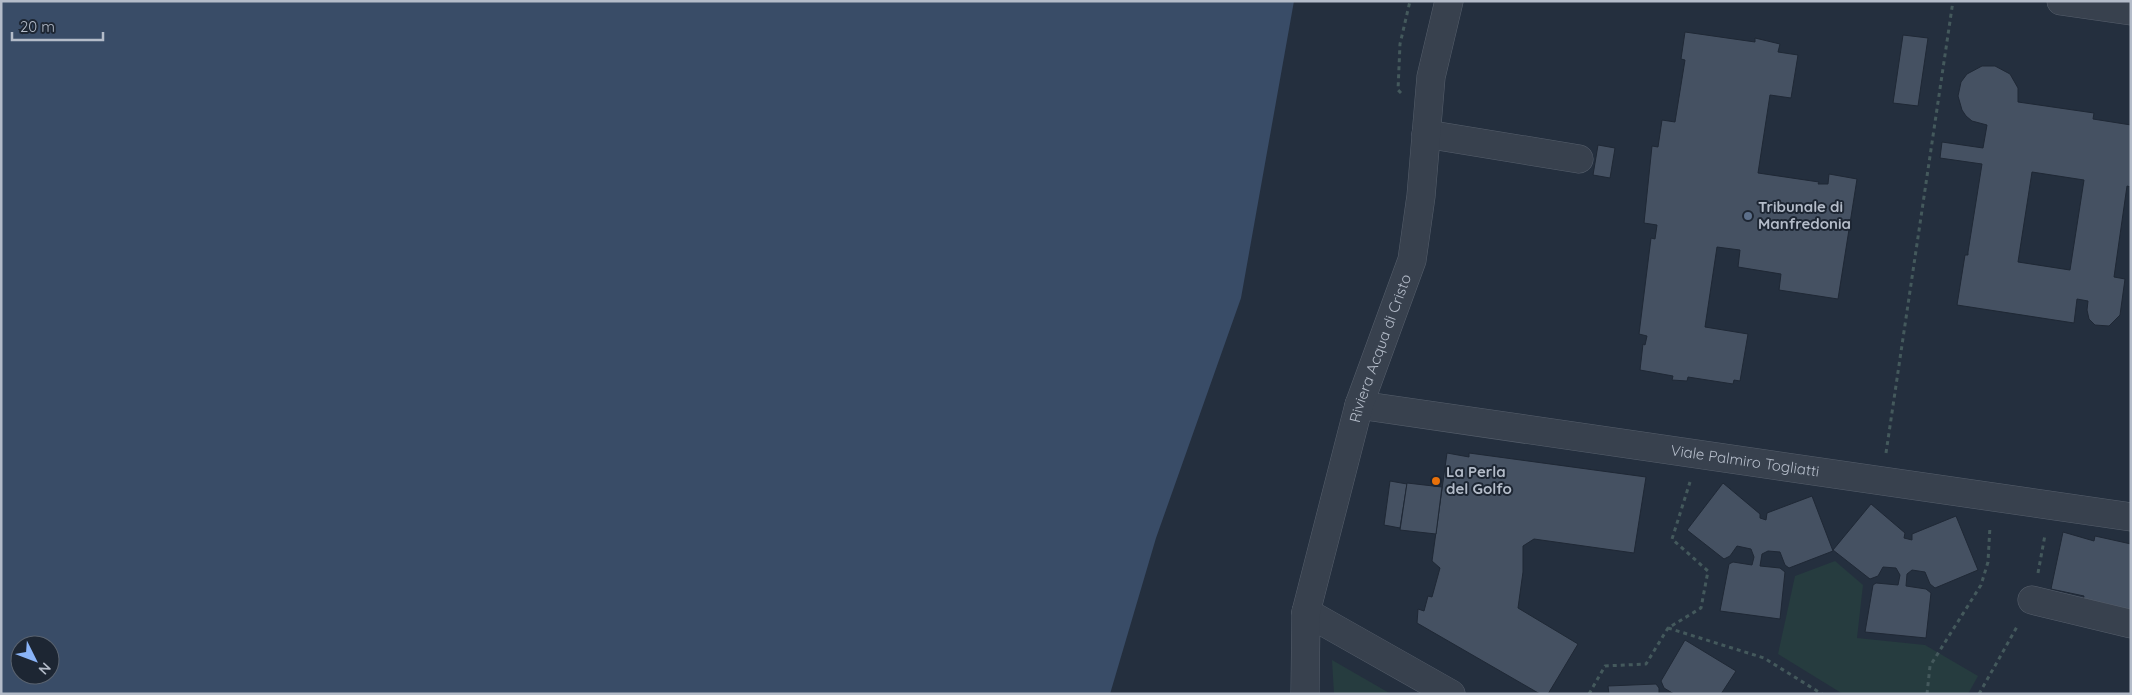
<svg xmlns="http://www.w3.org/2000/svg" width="2132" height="695" viewBox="0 0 2132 695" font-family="Quicksand,sans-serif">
	<rect width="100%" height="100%" fill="#242f3e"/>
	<!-- green -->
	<g fill="#263c3f">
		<polygon points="1835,561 1863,585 1857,638 1925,645 1978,676 1968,694 1843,694 1778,654 1795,576"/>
		<polygon points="1332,660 1391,694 1334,694"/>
	</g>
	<!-- water -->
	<path fill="#394c67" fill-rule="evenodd" d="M 1,1 L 1294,1 L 1241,298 L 1156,538 L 1110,694 L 1,694 ZM 20,645 L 50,645 L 50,675 L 20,675 Z"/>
	<!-- building -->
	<g fill="#455162" stroke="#1f2835" fill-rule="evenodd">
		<polygon points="1685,32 1755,42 1755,38 1780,44 1778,52 1798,55 1791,98 1770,95 1758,173 1819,182 1818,184 1828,184 1829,174 1857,179 1838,299 1779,290 1781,274 1738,267 1740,250 1717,247 1705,327 1748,334 1740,381 1734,380 1733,384 1688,377 1687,381 1672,380 1673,376 1640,370 1643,344 1645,345 1647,336 1639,334 1651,238 1655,239 1657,225 1644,223 1652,146 1658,147 1662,120 1675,122 1685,60 1681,59"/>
		<polygon points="1903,35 1928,38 1918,106 1893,103"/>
		<path d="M 1982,66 L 1995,66 L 2010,74 L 2018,88 L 2018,102 L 2094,113 L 2093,119 L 2131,125 L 2131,187 L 2127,186 L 2114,277 L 2125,279 L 2120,315 L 2109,326 L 2095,325 L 2089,319 L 2087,310 L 2088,301 L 2077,299 L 2074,323 L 1957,305 L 1965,255 L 1968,255 L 1968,252 L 1982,164 L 1940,158 L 1942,142 L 1983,148 L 1987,125 L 1972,121 L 1966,116 L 1962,110 L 1958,96 L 1961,82 L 1967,74 ZM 2032,172 L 2084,180 L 2070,270 L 2018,262 Z"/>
		<polygon points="1598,145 1615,148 1610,178 1593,175"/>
		<polygon points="1447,453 1469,457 1469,453 1646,477 1634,553 1534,539 1523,546 1523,572 1518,608 1578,644 1548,694 1540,694 1417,623 1418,609 1424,611 1428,596 1432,597 1440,568 1432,561"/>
		<polygon points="1390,481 1407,484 1400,528 1384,525"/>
		<polygon points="1407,483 1442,487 1436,534 1400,530"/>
		<polygon points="1723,483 1760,514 1760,518 1766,520 1767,513 1812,496 1833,551 1789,568 1785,565 1780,552 1768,551 1762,554 1760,566 1780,568 1785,572 1780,619 1720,611 1729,564 1733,562 1752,565 1754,557 1751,549 1737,546 1730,556 1724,559 1687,530"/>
		<polygon points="1871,504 1905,533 1904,538 1912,540 1912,534 1956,516 1978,570 1935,588 1930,584 1925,572 1912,570 1907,574 1906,586 1926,589 1931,593 1926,638 1865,632 1873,585 1876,583 1898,585 1900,575 1896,568 1883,567 1878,576 1870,579 1833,550"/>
		<polygon points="2063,532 2094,541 2095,536 2131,544 2131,610 2083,601 2084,596 2051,589"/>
		<polygon points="1685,640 1736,671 1721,694 1674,694 1664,688 1661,681"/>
		<polygon points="1656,684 1659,688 1659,694 1609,694 1608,686"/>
	</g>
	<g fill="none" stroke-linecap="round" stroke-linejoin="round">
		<!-- minor casing -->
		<g stroke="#565f6c" stroke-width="29">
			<g id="minor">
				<polyline points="1426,134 1579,159"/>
				<path id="s1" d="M 1359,405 L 2131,517"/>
				<polyline points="2032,600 2131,624"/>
				<polyline points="1306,612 1451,694"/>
				<path id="s2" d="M 1305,694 L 1306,612 L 1359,405 L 1412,260 L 1421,196 L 1431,77 L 1449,1"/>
			</g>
		</g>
		<!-- tertiary casing -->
		<g stroke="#565f6c" stroke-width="29">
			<polyline id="tertiary" points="2061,1 2131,11"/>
		</g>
		<!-- path -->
		<g stroke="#44595c" stroke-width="3" stroke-dasharray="4 4" stroke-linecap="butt">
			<polyline points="1401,93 1398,90 1400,44 1410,1"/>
			<polyline points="1886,453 1953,1"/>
			<polyline points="2038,573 2045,535"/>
			<polyline points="1668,628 1764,658 1822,694"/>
			<polyline points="1589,694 1605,666 1646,664 1668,628 1701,608 1708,571 1672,539 1690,482"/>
			<polyline points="1927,694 1930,666 1981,585 1988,562 1990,526"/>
			<polyline points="1979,694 2018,625"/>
		</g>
		<!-- minor -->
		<use href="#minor" stroke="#38414e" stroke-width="28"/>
		<!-- tertiary -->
		<use href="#tertiary" stroke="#38414e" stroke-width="28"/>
	</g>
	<!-- markers -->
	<circle fill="#5c6f8a" stroke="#1d2633" stroke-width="2" cx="1748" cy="216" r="5"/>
	<circle fill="#e8710a" stroke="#1d2633" stroke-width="2" cx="1436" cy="481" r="5"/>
	<g text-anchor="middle" stroke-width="4" stroke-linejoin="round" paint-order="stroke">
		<!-- poi labels -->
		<g font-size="15" font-weight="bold" fill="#b4bcc9" stroke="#1d2633" text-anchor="start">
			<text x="1758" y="212">Tribunale di<tspan x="1758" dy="17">Manfredonia</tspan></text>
			<text x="1446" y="477">La Perla<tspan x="1446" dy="17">del Golfo</tspan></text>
		</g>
		<!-- street labels -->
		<g font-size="15" fill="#b4bcc9" stroke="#1d2633">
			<text dy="5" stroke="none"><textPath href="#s2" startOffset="356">Riviera Acqua di Cristo</textPath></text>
			<text dy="5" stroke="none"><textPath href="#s1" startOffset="390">Viale Palmiro Togliatti</textPath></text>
		</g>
	</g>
	<!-- border -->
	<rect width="2132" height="695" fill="none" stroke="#b4bcc9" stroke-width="5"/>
	<!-- north arrow -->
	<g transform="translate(35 660) rotate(132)"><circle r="24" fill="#1d2633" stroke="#59626f"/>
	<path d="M0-4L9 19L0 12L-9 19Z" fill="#8ab4f8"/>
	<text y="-8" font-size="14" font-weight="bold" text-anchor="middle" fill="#b4bcc9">N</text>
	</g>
	<!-- scale -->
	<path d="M12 32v8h91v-8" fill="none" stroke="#b4bcc9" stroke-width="2.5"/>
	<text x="20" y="32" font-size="15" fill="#b4bcc9" stroke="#1d2633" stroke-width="4" paint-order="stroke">20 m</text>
</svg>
